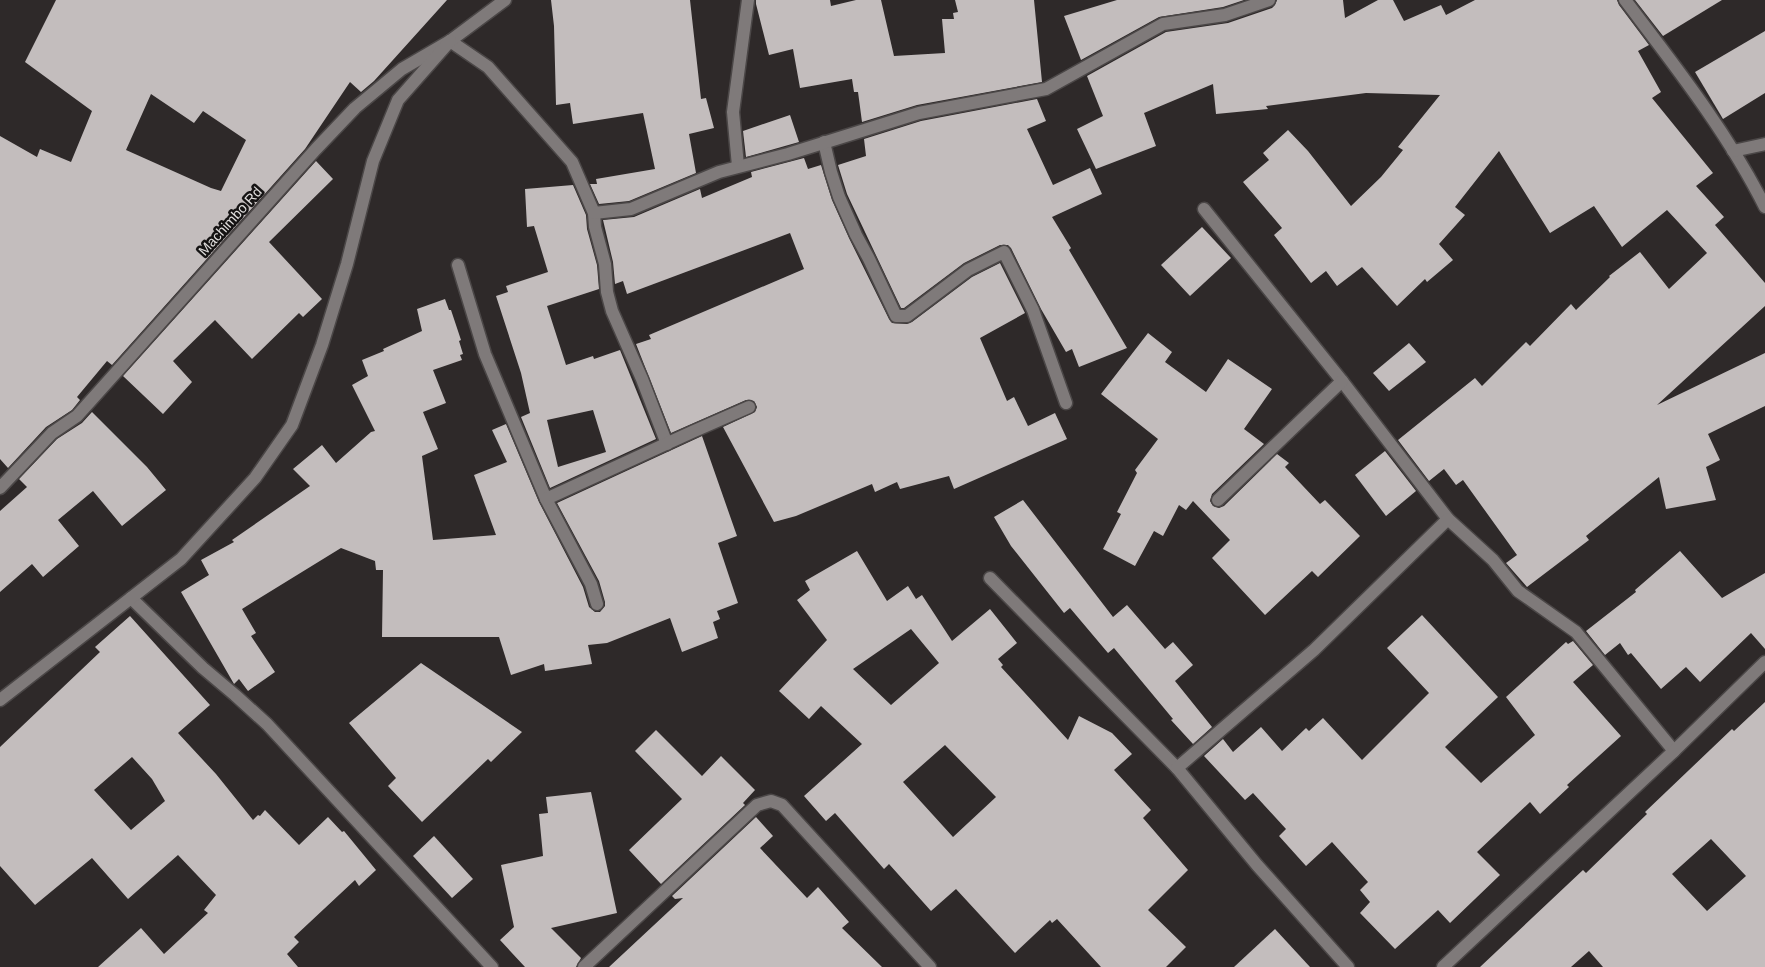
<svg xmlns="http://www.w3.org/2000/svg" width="1765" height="967" viewBox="0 0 1765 967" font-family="Arial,sans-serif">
	<rect width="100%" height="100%" fill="#2e2929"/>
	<!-- building -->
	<g fill="#c3bdbd" fill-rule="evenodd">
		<path d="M 56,0 L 447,0 L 374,81 L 361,92 L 350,82 L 305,149 L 112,365 L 107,361 L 77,397 L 80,400 L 72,410 L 46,427 L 8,468 L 0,459 L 0,136 L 37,157 L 40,149 L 71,162 L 92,111 L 25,62 ZM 151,94 L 194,123 L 203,111 L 246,140 L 221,191 L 211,188 L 126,150 Z"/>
		<polygon points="551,0 690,0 701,99 706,98 714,128 689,134 696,173 629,201 599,204 590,184 597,184 596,179 655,169 643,113 573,124 570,103 556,105 554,26"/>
		<polygon points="756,0 830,0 831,6 856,0 881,0 894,56 945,53 942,19 954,19 953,13 958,12 955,0 1034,0 1042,82 917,105 862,122 858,92 854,92 852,79 800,88 793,49 769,55 756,4"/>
		<polygon points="1117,0 1244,0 1223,7 1159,17 1081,60 1064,16"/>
		<polygon points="1277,0 1343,0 1345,18 1378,0 1393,0 1404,21 1441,5 1446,15 1475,0 1617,0 1619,5 1649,45 1638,51 1661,92 1652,98 1713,173 1696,186 1724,217 1715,225 1765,283 1765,306 1657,405 1765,353 1765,406 1708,434 1720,460 1706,467 1716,500 1666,509 1659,477 1586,536 1589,540 1527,587 1506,563 1517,555 1463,480 1456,485 1444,469 1429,481 1398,440 1475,378 1482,386 1526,342 1530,346 1571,304 1576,310 1610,277 1609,276 1640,252 1669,289 1707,253 1667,210 1622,247 1594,206 1550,233 1499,151 1455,207 1465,215 1439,244 1453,260 1427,282 1425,279 1397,306 1362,267 1337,286 1326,271 1311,283 1274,235 1282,228 1243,182 1269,160 1263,153 1288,130 1308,151 1351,206 1381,177 1403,150 1398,147 1440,95 1366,93 1266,106 1268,109 1216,114 1213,84 1144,113 1156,146 1096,169 1077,129 1103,116 1087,76 1166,32 1228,23 1272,8 1275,5"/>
		<polygon points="1635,0 1722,0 1663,36"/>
		<polygon points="1765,31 1765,93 1723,119 1695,72"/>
		<polygon points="1037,99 1046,121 1027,129 1053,185 1090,168 1102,194 1052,217 1071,248 1069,250 1127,348 1079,367 1072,349 1066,352 1041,309 1011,248 1008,245 1000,245 964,263 904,308 901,308 847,194 838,165 866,156 864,139 921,121"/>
		<polygon points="790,115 799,142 746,157 743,131"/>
		<polygon points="804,158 808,169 821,165 832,200 849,238 889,319 892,323 907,324 912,322 972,277 1000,263 1025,313 980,338 1007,401 1014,397 1028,426 1055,413 1067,439 954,489 949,476 900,489 897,482 875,492 872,484 796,516 774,522 723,427 755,412 757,407 754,401 746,400 671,433 636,344 651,339 649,335 804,269 790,233 627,294 623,281 615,284 613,262 603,220 634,217 700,189 702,198 752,177 751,172"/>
		<polygon points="316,161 333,179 269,242 322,299 303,317 299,313 252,359 215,320 173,361 192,382 163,414 123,376"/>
		<path d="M 573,185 L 586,215 L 587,229 L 597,265 L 599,289 L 547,306 L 566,365 L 593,356 L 594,359 L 620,350 L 656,439 L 550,488 L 521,417 L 530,413 L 521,373 L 496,296 L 508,292 L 506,286 L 548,272 L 534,226 L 527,227 L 525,189 ZM 593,410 L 606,452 L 558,467 L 547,420 Z"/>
		<polygon points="1202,227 1231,258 1190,296 1161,265"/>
		<polygon points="445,299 449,310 451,310 461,340 459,341 463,354 460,355 462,360 433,370 446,403 423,412 438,449 422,456 433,540 496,535 474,475 507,462 492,430 506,424 539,502 583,587 589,607 595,612 600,612 605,606 605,602 599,581 557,503 702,436 737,536 718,543 738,603 717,611 720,619 713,622 718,638 682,652 670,618 607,643 588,645 592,664 545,671 544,664 511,675 499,637 382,637 383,570 376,570 375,561 341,548 242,609 256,633 251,636 275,672 248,691 239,679 234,684 181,592 209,575 201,560 234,542 232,540 310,486 293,469 322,445 336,463 371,432 375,431 352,385 368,376 362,360 384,351 383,349 422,331 417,309"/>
		<polygon points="1148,333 1172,352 1165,362 1206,392 1228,359 1272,389 1244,429 1264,444 1212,494 1210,501 1213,506 1219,508 1224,506 1277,454 1289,463 1285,467 1320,504 1325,500 1360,536 1318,577 1312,571 1265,615 1212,558 1230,540 1193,501 1186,510 1179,505 1163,536 1154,531 1135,566 1103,549 1121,514 1117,512 1137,473 1135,470 1158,439 1101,394"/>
		<polygon points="1409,343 1426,362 1389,391 1373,373"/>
		<polygon points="92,412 147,467 166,490 122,526 93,491 58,520 79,546 43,577 32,564 0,592 0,511 27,487 19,479 57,439 82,423"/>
		<polygon points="1385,451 1416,491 1386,516 1355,475"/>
		<polygon points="1023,500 1113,617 1127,605 1165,649 1173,642 1193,665 1175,681 1212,727 1193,744 1171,720 1173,719 1114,648 1108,653 1070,608 1064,613 1011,546 994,517"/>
		<path d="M 857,551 L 887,601 L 908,586 L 916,599 L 922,595 L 952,641 L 990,609 L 1017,643 L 998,659 L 1003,665 L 1001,667 L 1068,740 L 1079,716 L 1112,733 L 1132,754 L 1114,770 L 1151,810 L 1143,818 L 1188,870 L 1148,910 L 1186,947 L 1166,967 L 1101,967 L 1057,919 L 1052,923 L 1050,920 L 1015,953 L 956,889 L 931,911 L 889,864 L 884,869 L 835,813 L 826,821 L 804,796 L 862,744 L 821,706 L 809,719 L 779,691 L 827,640 L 797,600 L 810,590 L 805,581 ZM 911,629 L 939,663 L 891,705 L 853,669 ZM 945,745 L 996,797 L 953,837 L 903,782 Z"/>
		<polygon points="1680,551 1722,598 1765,573 1765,649 1751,633 1700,682 1686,667 1661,689 1631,653 1628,655 1620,643 1605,655 1586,631 1636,592 1635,590"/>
		<polygon points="1422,615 1498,697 1445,747 1481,783 1535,735 1506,697 1566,642 1568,644 1573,641 1593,665 1573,682 1621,736 1567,785 1569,787 1540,814 1530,802 1477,852 1500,875 1450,923 1438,910 1395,949 1360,913 1370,902 1360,890 1368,882 1332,842 1306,866 1279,836 1286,829 1253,793 1245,800 1204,756 1223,739 1233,752 1261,727 1282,751 1306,728 1309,731 1323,718 1362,760 1429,693 1387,648"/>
		<path d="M 130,616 L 210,705 L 178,733 L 216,774 L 253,820 L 258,815 L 260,816 L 265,810 L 299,845 L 328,817 L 342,832 L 344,831 L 376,870 L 359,886 L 355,880 L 294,937 L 299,942 L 287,954 L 298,967 L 98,967 L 141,928 L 164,954 L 208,913 L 204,910 L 216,895 L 178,855 L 128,899 L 92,858 L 35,905 L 0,866 L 0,747 L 100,652 L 95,647 ZM 132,757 L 152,779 L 165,801 L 131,830 L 94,790 Z"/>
		<polygon points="421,663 522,732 491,762 488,759 422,822 388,786 396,778 349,723"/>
		<path d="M 1765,702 L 1765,967 L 1603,967 L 1589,951 L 1571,967 L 1480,967 L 1583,870 L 1586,873 L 1647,814 L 1645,812 L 1732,729 L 1734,731 ZM 1711,839 L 1746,876 L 1707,911 L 1672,874 Z"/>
		<polygon points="656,730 702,776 721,756 755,790 743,803 745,805 661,884 629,850 682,799 635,751"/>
		<polygon points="591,792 617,913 551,928 581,958 576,967 525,967 500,940 514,927 501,865 543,856 539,814 548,813 546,797"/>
		<polygon points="756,817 773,836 760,848 807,898 818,887 849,922 842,928 882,967 609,967 683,898 675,899 672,896"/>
		<polygon points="434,836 473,879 452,898 413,856"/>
		<polygon points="1275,929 1310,967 1234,967"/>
	</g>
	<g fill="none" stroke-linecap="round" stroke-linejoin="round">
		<!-- minor casing -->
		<g stroke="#4b4747" stroke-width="15">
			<g id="minor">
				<path d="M 1625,0 C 1675,66 1728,133 1765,207"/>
				<polyline points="450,41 488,67 572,162 594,213 595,227 605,264 607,292 612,311 642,379 667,444"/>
				<polyline points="824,142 831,172 839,197 856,235 869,259 896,316 907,316 968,270 1004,252 1033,310 1066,403"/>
				<polyline points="1733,151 1765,144"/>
				<polyline points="738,166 733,112 748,0"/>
				<polyline points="1204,209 1342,381 1448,519 1493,560 1518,591 1576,632 1674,751"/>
				<polyline points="594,213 631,209 719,172 788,154 919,113 1046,89 1163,24 1225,15 1269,0"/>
				<polyline points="458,265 485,354 546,499 591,584 597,604"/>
				<polyline points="0,488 52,433 77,416 316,149 355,108 402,69 450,41 505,0"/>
				<polyline points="546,499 692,432 749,407"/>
				<polyline points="1218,500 1342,381"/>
				<polyline points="990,578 1177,768 1257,865 1348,967"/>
				<polyline points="131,598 203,668 235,695 267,724 492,967"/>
				<polyline points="0,700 181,559 255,478 292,425 322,345 347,264 373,161 398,100 450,41"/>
				<polyline points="1177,768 1314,650 1448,519"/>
				<polyline points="584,967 757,805 771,801 782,805 930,967"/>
				<polyline points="1443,967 1674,751 1765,662"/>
			</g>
		</g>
		<!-- minor -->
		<use href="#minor" stroke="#7f7a7a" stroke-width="12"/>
	</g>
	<g text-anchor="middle" stroke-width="5" stroke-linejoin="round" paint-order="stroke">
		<!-- street labels -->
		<g font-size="14" fill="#e1dfde" stroke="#151313">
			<text transform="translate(230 221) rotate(-48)" y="5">Machimbo Rd</text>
		</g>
	</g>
</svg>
